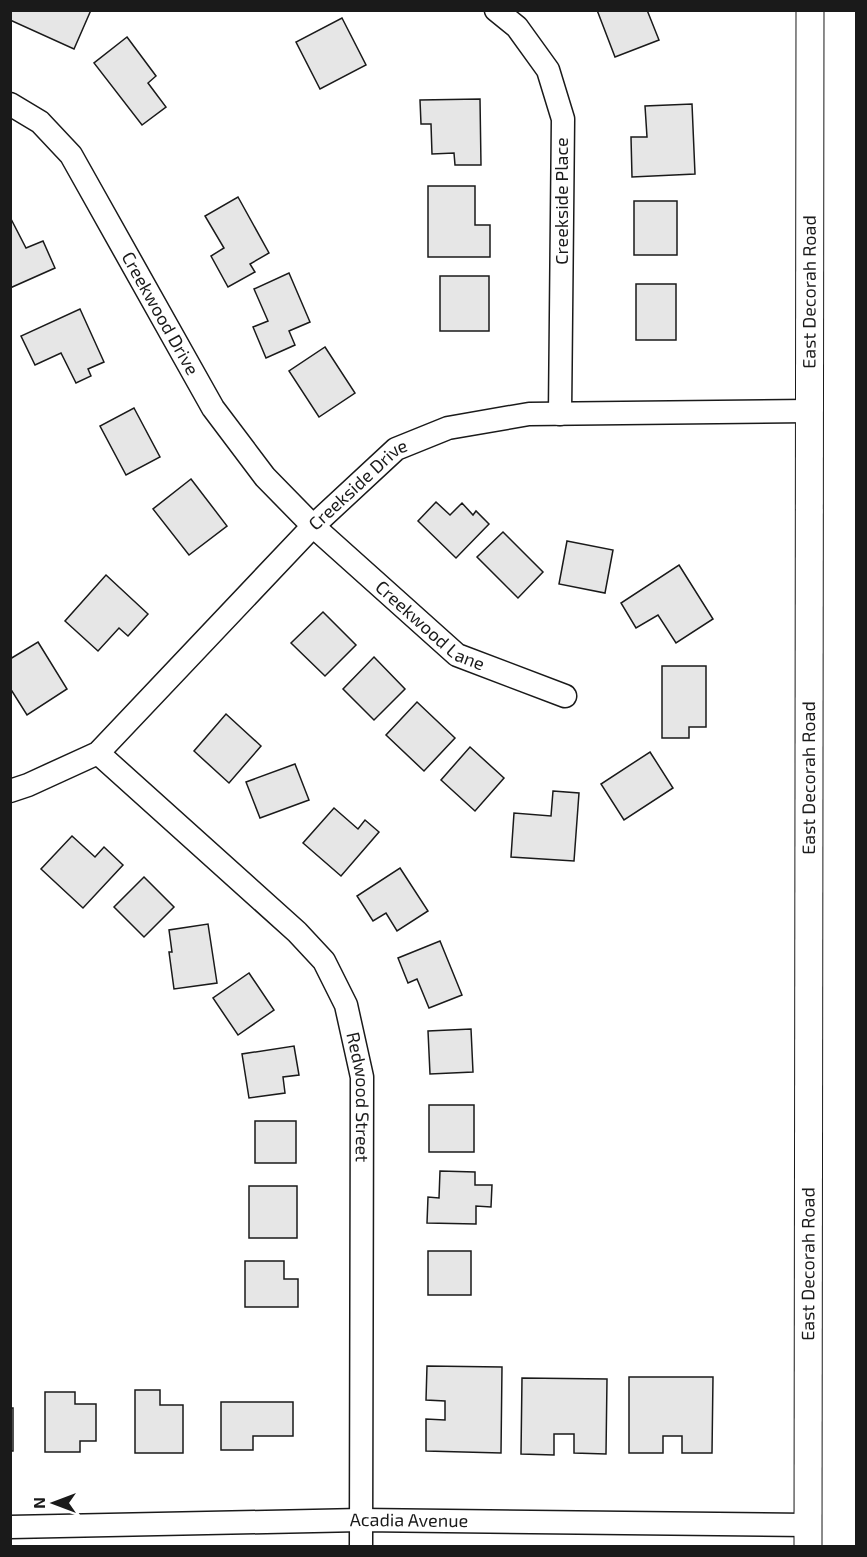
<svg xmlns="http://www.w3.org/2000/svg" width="867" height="1557" viewBox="0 0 867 1557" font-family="'Exo 2',sans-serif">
	<rect width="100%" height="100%" fill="#fff"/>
	<!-- building -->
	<g fill="#e6e6e6" stroke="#1a1a1a" stroke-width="1.5">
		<polygon points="10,10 91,10 74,49 10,20"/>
		<polygon points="597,10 647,10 659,40 615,57"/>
		<polygon points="342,18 366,65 320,89 296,42"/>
		<polygon points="127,37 156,76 148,83 166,107 142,125 94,63"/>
		<polygon points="480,99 481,165 455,165 454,153 432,154 431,124 421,124 420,100"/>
		<polygon points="692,104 695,174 632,177 631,137 647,137 645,106"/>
		<polygon points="428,186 475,186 475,225 490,225 490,257 428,257"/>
		<polygon points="238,197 269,253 250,264 255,272 228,287 211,256 224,248 205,216"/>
		<rect x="634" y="201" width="43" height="54"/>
		<polygon points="10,217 26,248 43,241 55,268 10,288"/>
		<polygon points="289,273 310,322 289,331 295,345 266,358 253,327 268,321 254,289"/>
		<rect x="440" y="276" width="49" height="55"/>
		<rect x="636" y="284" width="40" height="56"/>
		<polygon points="80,309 104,362 88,369 91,376 76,383 61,353 35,365 21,336"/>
		<polygon points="325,347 355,393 319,417 289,371"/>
		<polygon points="134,408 160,457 126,475 100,426"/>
		<polygon points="191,479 227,526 189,555 153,509"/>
		<polygon points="436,502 450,515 462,503 473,515 476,511 489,524 456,558 418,521"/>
		<polygon points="503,532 543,572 518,598 477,557"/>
		<polygon points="567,541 613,550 605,593 559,584"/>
		<polygon points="679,565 713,619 676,643 658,615 636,628 621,603"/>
		<polygon points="106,575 148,614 128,636 119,628 98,651 65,621"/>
		<polygon points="323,612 356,645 325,676 291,643"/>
		<polygon points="38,642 67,689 27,715 10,688 10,659"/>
		<polygon points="374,657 405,689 374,720 343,689"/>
		<polygon points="662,666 706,666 706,727 689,727 689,738 662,738"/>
		<polygon points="417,702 455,738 424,771 386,735"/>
		<polygon points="226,714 261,746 229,783 194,751"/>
		<polygon points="470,747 504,778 475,811 441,780"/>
		<polygon points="650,752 673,788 624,820 601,784"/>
		<polygon points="295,764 309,800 260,818 246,782"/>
		<polygon points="553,791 579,793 574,861 511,857 514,813 551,816"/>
		<polygon points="334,808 358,829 365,820 379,832 341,876 303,843"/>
		<polygon points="72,836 95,857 104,847 123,865 83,908 41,869"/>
		<polygon points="400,868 428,911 397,931 386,913 373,921 357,896"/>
		<polygon points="144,877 174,907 144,937 114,907"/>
		<polygon points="208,924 217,983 174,989 169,952 172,952 169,930"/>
		<polygon points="440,941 462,995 429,1008 417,979 408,983 398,958"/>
		<polygon points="249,973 274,1010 238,1035 213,998"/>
		<polygon points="471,1029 473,1072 430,1074 428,1031"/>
		<polygon points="294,1046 299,1075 283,1077 285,1093 249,1098 242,1054"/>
		<rect x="429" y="1105" width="45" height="47"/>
		<rect x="255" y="1121" width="41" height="42"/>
		<polygon points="440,1171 475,1172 475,1185 492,1185 491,1207 476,1206 476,1224 427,1223 428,1197 439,1198"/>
		<rect x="249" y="1186" width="48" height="52"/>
		<rect x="428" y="1251" width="43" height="44"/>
		<polygon points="245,1261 284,1261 284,1279 298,1279 298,1307 245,1307"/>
		<polygon points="427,1366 502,1367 501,1453 426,1451 426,1419 445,1420 445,1401 426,1400"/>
		<polygon points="629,1377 713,1377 712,1453 682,1453 682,1436 663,1436 663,1453 629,1453"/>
		<polygon points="522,1378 607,1379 606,1454 574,1453 574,1434 554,1434 554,1455 521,1454"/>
		<polygon points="135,1390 160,1390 160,1405 183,1405 183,1453 135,1453"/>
		<polygon points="45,1392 75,1392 75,1404 96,1404 96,1441 80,1441 80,1452 45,1452"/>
		<polygon points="221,1402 293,1402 293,1436 253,1436 253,1450 221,1450"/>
		<rect x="10" y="1408" width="3" height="43"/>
	</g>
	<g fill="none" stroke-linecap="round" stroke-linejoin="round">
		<!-- minor casing -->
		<g stroke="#1a1a1a" stroke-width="25">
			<g id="minor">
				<polyline points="496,10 517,27 548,70 563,119 560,414"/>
				<path id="s1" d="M 10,104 L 40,122 L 71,155 L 213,408 L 265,477 L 313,526 L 457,655 L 565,696"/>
				<path id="s2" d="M 98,753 L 297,932 L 324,961 L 346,1005 L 362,1077 L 361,1546"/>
				<path id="s3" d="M 10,791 L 28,785 L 98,753 L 313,526 L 396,449 L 448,428 L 529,414 L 809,411"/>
				<path id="s4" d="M 10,1527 L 361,1520 L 808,1525"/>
			</g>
		</g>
		<!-- tertiary casing -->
		<g stroke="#1a1a1a" stroke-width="29">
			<g id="tertiary">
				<path id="s5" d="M 808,1546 L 810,10"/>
			</g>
		</g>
		<!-- minor -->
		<use href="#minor" stroke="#fff" stroke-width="22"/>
		<!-- tertiary -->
		<use href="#tertiary" stroke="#fff" stroke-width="27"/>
	</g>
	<g text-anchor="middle" stroke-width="4.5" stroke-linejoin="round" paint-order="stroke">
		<!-- street labels -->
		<g font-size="18" fill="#1a1a1a" stroke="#fff">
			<text transform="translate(562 201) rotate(-90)" y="6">Creekside Place</text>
			<text dy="6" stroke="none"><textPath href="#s5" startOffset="1254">East Decorah Road</textPath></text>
			<text dy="6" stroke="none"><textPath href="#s1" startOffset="262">Creekwood Drive</textPath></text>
			<text dy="6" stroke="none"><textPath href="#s3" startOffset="470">Creekside Drive</textPath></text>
			<text dy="6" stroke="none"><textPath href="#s1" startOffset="680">Creekwood Lane</textPath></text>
			<text dy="6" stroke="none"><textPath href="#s5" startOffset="768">East Decorah Road</textPath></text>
			<text dy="6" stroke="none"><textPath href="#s2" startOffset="450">Redwood Street</textPath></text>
			<text dy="6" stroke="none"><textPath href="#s5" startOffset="282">East Decorah Road</textPath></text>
			<text dy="6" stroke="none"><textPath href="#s4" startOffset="399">Acadia Avenue</textPath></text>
		</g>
	</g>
	<!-- border -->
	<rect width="867" height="1557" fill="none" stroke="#1a1a1a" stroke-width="24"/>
	<!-- north arrow -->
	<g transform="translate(54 1503) rotate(270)" stroke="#ffffff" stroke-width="4.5" paint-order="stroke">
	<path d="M0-4.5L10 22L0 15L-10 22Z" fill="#1a1a1a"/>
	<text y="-9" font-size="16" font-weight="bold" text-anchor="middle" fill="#1a1a1a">N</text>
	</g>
</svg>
